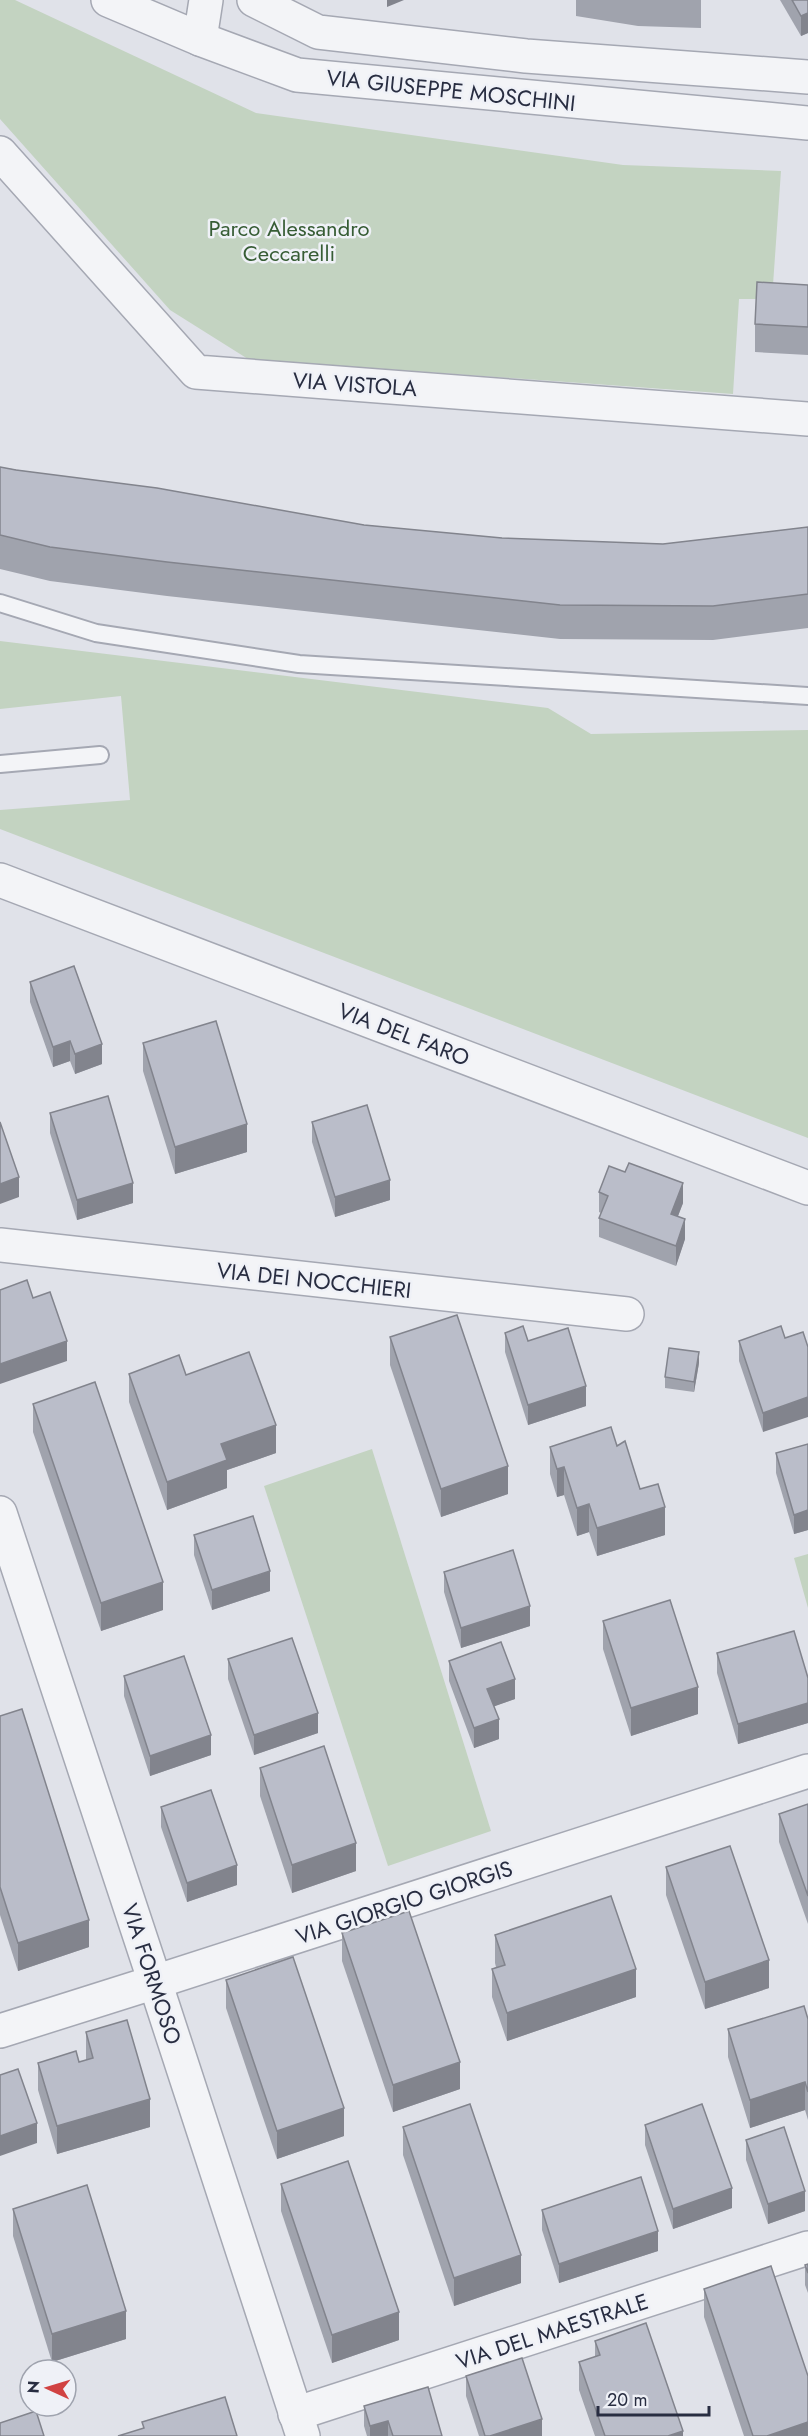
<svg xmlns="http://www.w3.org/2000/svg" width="808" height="2436" viewBox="0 0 808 2436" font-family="Jost,sans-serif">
	<rect width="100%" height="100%" fill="#e0e2e9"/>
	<!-- green -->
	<g fill="#c3d3c1">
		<polygon points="0,0 15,0 256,113 623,165 781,171 772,299 739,299 733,394 248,359 170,310 0,119"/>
		<polygon points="0,641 548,708 591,734 808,730 808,1138 0,829 0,810 130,800 121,696 0,709"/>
		<polygon points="372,1449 491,1831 388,1866 264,1486"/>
		<polygon points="808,1554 808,1608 794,1558"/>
	</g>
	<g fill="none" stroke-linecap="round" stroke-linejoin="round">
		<!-- service casing -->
		<g stroke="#a5a8b3" stroke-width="20">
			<g id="service">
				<polyline points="0,603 96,633 299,664 808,696"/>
				<polyline points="0,764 100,755"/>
			</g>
		</g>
		<!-- minor casing -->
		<g stroke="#a5a8b3" stroke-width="36">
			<g id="minor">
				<polyline points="108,0 200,39 297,75 808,123"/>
				<polyline points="254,0 318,32 526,56 808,77"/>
				<polyline points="200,39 206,0"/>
				<polyline points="0,153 196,372 808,419"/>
				<polyline points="0,880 808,1188"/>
				<polyline points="0,1245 627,1314"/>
				<polyline points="295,2414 808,2248"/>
				<polyline points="303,2436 155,1982 808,1771"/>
			</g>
		</g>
		<!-- tertiary casing -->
		<g stroke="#a5a8b3" stroke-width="36">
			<polyline id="tertiary" points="0,1513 155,1982 0,2031"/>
		</g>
		<!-- service -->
		<use href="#service" stroke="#f3f4f7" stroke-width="16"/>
		<!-- minor -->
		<use href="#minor" stroke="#f3f4f7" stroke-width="33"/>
		<!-- tertiary -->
		<use href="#tertiary" stroke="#f3f4f7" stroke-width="33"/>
	</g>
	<!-- wall -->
	<g fill="#a0a3ad">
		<polygon points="576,0 701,0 701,28 638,26 576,16"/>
		<polygon points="780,0 808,0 808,33 801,36"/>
		<polygon points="808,285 808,355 755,352 755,324"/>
		<polygon points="0,467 364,525 502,538 663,544 808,527 808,628 713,640 560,639 167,596 50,581 0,569"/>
		<polygon points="30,982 102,1064 75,1074 70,1061 53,1067 30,1002"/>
		<polygon points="143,1043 247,1152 175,1174 143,1071"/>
		<polygon points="50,1113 133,1203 77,1220 50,1133"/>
		<polygon points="312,1122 390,1200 335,1217 312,1142"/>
		<polygon points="599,1192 683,1203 678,1216 685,1239 676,1266 599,1237 599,1218 601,1213 599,1212"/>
		<polygon points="505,1333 528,1341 586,1406 528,1425 505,1352"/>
		<polygon points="390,1337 508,1494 441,1517 390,1365"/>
		<polygon points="785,1338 763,1432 739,1361 739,1341"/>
		<polygon points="699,1363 694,1392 665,1388 665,1377"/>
		<polygon points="129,1374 186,1375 276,1453 227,1470 227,1488 167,1510 129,1402"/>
		<polygon points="33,1404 163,1610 101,1631 33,1432"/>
		<polygon points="808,1444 808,1530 794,1534 776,1473 776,1453"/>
		<polygon points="617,1446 665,1535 597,1556 589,1532 577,1536 564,1495 557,1497 550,1474 550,1447"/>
		<polygon points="194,1535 270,1591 212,1610 194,1555"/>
		<polygon points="444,1572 530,1626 461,1648 444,1592"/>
		<polygon points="603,1621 698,1714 631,1736 603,1649"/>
		<polygon points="717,1653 808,1678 808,1723 738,1744 717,1673"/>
		<polygon points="228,1659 318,1733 254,1755 228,1679"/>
		<polygon points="449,1661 515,1699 494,1706 499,1739 474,1748 449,1681"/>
		<polygon points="124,1676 211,1755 150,1776 124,1696"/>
		<polygon points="0,1716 89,1947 18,1971 0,1915"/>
		<polygon points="260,1768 356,1871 292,1893 260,1796"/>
		<polygon points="808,1804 808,1924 779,1842 779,1814"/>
		<polygon points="161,1807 237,1885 187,1902 161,1827"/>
		<polygon points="666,1867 769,1988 705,2009 666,1895"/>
		<polygon points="342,1933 460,2089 393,2112 342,1961"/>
		<polygon points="495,1935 636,1997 507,2041 492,1997 492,1969 496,1967 495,1963"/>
		<polygon points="226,1980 344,2136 277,2159 226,2008"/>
		<polygon points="808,2019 808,2120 805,2110 750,2128 728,2057 728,2029"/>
		<polygon points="86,2032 150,2127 57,2154 38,2090 38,2063 79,2062 86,2060"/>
		<polygon points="645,2125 732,2208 673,2229 645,2145"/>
		<polygon points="403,2127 521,2283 454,2306 403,2155"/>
		<polygon points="746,2140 805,2211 768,2224 746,2160"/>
		<polygon points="281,2184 399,2340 332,2363 281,2211"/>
		<polygon points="13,2209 126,2339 52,2362 13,2236"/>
		<polygon points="542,2210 658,2251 559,2283 542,2230"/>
		<polygon points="808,2264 808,2293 805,2285 805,2265"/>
		<polygon points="704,2289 808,2436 744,2436 704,2317"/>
		<polygon points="595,2341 683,2436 595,2436 579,2390 579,2362 595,2357"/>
		<polygon points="466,2376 542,2436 479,2436 466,2396"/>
		<polygon points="364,2406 442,2436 367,2436 364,2426"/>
	</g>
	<!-- shaded-wall -->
	<g fill="#82848d">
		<polygon points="387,0 404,0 387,7"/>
		<polygon points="808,13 808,33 801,36 801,16"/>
		<polygon points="70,1041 70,1061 53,1067 53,1047"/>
		<polygon points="102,1044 102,1064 75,1074 75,1054"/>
		<polygon points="247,1124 247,1152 175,1174 175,1147"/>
		<polygon points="19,1177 19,1197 0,1204 0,1184"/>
		<polygon points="390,1180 390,1200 335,1217 335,1197"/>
		<polygon points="133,1183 133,1203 77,1220 77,1200"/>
		<polygon points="683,1183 683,1203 671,1234 671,1214"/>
		<polygon points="685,1219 685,1239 676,1266 676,1246"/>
		<polygon points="67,1341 67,1361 0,1384 0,1364"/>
		<polygon points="699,1352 699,1363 694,1392 694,1382"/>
		<polygon points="586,1386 586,1406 528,1425 528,1405"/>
		<polygon points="808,1397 808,1417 763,1432 763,1413"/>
		<polygon points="276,1425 276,1453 227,1470 227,1488 167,1510 167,1482 221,1444"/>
		<polygon points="508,1466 508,1494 441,1517 441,1489"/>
		<polygon points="564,1467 564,1495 557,1497 557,1469"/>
		<polygon points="589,1504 589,1532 577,1536 577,1508"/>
		<polygon points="665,1507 665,1535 597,1556 597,1528"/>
		<polygon points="808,1510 808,1530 794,1534 794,1515"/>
		<polygon points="270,1571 270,1591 212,1610 212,1590"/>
		<polygon points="163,1582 163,1610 101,1631 101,1603"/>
		<polygon points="530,1606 530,1626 461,1648 461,1628"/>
		<polygon points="515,1679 515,1699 487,1709 487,1689"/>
		<polygon points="698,1687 698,1714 631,1736 631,1708"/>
		<polygon points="808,1703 808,1723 738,1744 738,1724"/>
		<polygon points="318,1713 318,1733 254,1755 254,1735"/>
		<polygon points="499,1719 499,1739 474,1748 474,1728"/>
		<polygon points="211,1735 211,1755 150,1776 150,1756"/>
		<polygon points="356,1843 356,1871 292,1893 292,1865"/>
		<polygon points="237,1865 237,1885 187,1902 187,1883"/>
		<polygon points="89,1920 89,1947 18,1971 18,1943"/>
		<polygon points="769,1960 769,1988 705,2009 705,1982"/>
		<polygon points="636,1969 636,1997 507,2041 507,2013"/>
		<polygon points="460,2062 460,2089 393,2112 393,2085"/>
		<polygon points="805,2082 805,2110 750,2128 750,2100"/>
		<polygon points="150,2099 150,2127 57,2154 57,2126"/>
		<polygon points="344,2108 344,2136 277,2159 277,2131"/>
		<polygon points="37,2123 37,2143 0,2156 0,2136"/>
		<polygon points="732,2188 732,2208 673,2229 673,2209"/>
		<polygon points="805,2191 805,2211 768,2224 768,2204"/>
		<polygon points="658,2231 658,2251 559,2283 559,2264"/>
		<polygon points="521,2255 521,2283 454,2306 454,2278"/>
		<polygon points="126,2311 126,2339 52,2362 52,2334"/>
		<polygon points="399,2312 399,2340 332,2363 332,2335"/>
		<polygon points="542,2419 542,2436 490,2436"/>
		<polygon points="388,2421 388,2436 370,2436 370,2426"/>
		<polygon points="808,2422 808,2436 767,2436"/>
		<polygon points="683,2431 683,2436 668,2436"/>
	</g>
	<!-- building -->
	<g fill="#babdc9" stroke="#82848d" stroke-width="1.5">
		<polygon points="792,0 808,0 808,13 801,16"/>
		<polygon points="757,282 808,285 808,327 755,324"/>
		<polygon points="0,467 16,470 157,488 364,525 502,538 663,544 808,527 808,594 713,606 560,605 167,562 50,547 0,535"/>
		<polygon points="74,966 102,1044 75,1054 70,1041 53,1047 30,982"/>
		<polygon points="216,1021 247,1124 175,1147 143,1043"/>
		<polygon points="108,1096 133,1183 77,1200 50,1113"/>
		<polygon points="367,1105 390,1180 335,1197 312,1122"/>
		<polygon points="0,1122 19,1177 0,1184"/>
		<polygon points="629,1163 683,1183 671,1214 685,1219 676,1246 599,1218 608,1196 599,1192 609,1166 625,1172"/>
		<polygon points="27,1280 33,1298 50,1292 67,1341 0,1364 0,1290"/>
		<polygon points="457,1315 508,1466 441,1489 390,1337"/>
		<polygon points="523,1326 528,1341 568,1328 586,1386 528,1405 505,1333"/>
		<polygon points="781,1326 785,1338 803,1332 808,1347 808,1397 763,1413 739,1341"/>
		<polygon points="669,1348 699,1352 694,1382 665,1377"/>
		<polygon points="249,1352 276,1425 221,1444 227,1460 167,1482 129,1374 179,1355 186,1375"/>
		<polygon points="95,1382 163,1582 101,1603 33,1404"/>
		<polygon points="611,1427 617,1446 625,1441 640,1489 658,1484 665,1507 597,1528 589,1504 577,1508 564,1467 557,1469 550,1447"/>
		<polygon points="808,1444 808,1510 794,1515 776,1453"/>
		<polygon points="253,1516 270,1571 212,1590 194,1535"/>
		<polygon points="513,1550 530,1606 461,1628 444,1572"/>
		<polygon points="670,1600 698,1687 631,1708 603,1621"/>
		<polygon points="794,1631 808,1678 808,1703 738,1724 717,1653"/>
		<polygon points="292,1638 318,1713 254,1735 228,1659"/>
		<polygon points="501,1642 515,1679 487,1689 499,1719 474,1728 449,1661"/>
		<polygon points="184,1656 211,1735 150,1756 124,1676"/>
		<polygon points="22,1709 89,1920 18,1943 0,1887 0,1716"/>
		<polygon points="324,1746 356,1843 292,1865 260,1768"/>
		<polygon points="211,1790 237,1865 187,1883 161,1807"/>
		<polygon points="808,1804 808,1896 779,1814"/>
		<polygon points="730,1846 769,1960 705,1982 666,1867"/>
		<polygon points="611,1896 636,1969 507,2013 492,1969 505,1965 495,1935"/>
		<polygon points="409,1911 460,2062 393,2085 342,1933"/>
		<polygon points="293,1957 344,2108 277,2131 226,1980"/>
		<polygon points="804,2006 808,2019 808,2092 805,2082 750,2100 728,2029"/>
		<polygon points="127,2020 150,2099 57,2126 38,2063 76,2051 79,2062 93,2058 86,2032"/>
		<polygon points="18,2069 37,2123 0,2136 0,2075"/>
		<polygon points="470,2104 521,2255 454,2278 403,2127"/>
		<polygon points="702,2104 732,2188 673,2209 645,2125"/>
		<polygon points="784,2127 805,2191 768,2204 746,2140"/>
		<polygon points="348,2161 399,2312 332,2335 281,2184"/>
		<polygon points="641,2177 658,2231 559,2264 542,2210"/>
		<polygon points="87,2185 126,2311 52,2334 13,2209"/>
		<polygon points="808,2264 808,2273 805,2265"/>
		<polygon points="771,2266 808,2376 808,2422 767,2436 753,2436 704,2289"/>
		<polygon points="646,2323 683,2431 668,2436 605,2436 579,2362 600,2355 595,2341"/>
		<polygon points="522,2358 542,2419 490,2436 485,2436 466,2376"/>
		<polygon points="428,2387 442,2436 393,2436 388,2421 370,2426 364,2406"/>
		<polygon points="225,2397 237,2436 118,2436 144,2428 142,2422"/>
		<polygon points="36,2411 44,2436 0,2436 0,2423"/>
	</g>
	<g text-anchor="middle" stroke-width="5" stroke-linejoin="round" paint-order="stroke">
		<!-- street labels -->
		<g font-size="22" fill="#282d41" stroke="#eff1f7">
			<text transform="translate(451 90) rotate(6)" y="8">VIA GIUSEPPE MOSCHINI</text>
			<text transform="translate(355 384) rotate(4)" y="8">VIA VISTOLA</text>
			<text transform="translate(404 1034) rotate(21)" y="8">VIA DEL FARO</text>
			<text transform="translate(314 1280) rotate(6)" y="8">VIA DEI NOCCHIERI</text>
			<text transform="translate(404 1902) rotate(-18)" y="8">VIA GIORGIO GIORGIS</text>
			<text transform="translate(152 1974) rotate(72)" y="8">VIA FORMOSO</text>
			<text transform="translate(552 2331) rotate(-18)" y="8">VIA DEL MAESTRALE</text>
		</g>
		<!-- park labels -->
		<g font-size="22" fill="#375d35" stroke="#eff1f7">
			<text x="289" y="236">Parco Alessandro<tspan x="289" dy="25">Ceccarelli</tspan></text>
		</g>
	</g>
	<!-- north arrow -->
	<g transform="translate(48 2388) rotate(274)"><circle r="28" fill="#eff1f7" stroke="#9fa3ae" stroke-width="1.5"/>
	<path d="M0-4.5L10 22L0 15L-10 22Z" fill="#d14242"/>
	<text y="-9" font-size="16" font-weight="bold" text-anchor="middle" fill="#282d41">N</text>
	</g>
	<!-- scale -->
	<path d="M598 2406v9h111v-9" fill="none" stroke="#282d41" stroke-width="3"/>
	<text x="607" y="2406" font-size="18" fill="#282d41" stroke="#eff1f7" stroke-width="4.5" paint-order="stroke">20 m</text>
</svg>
